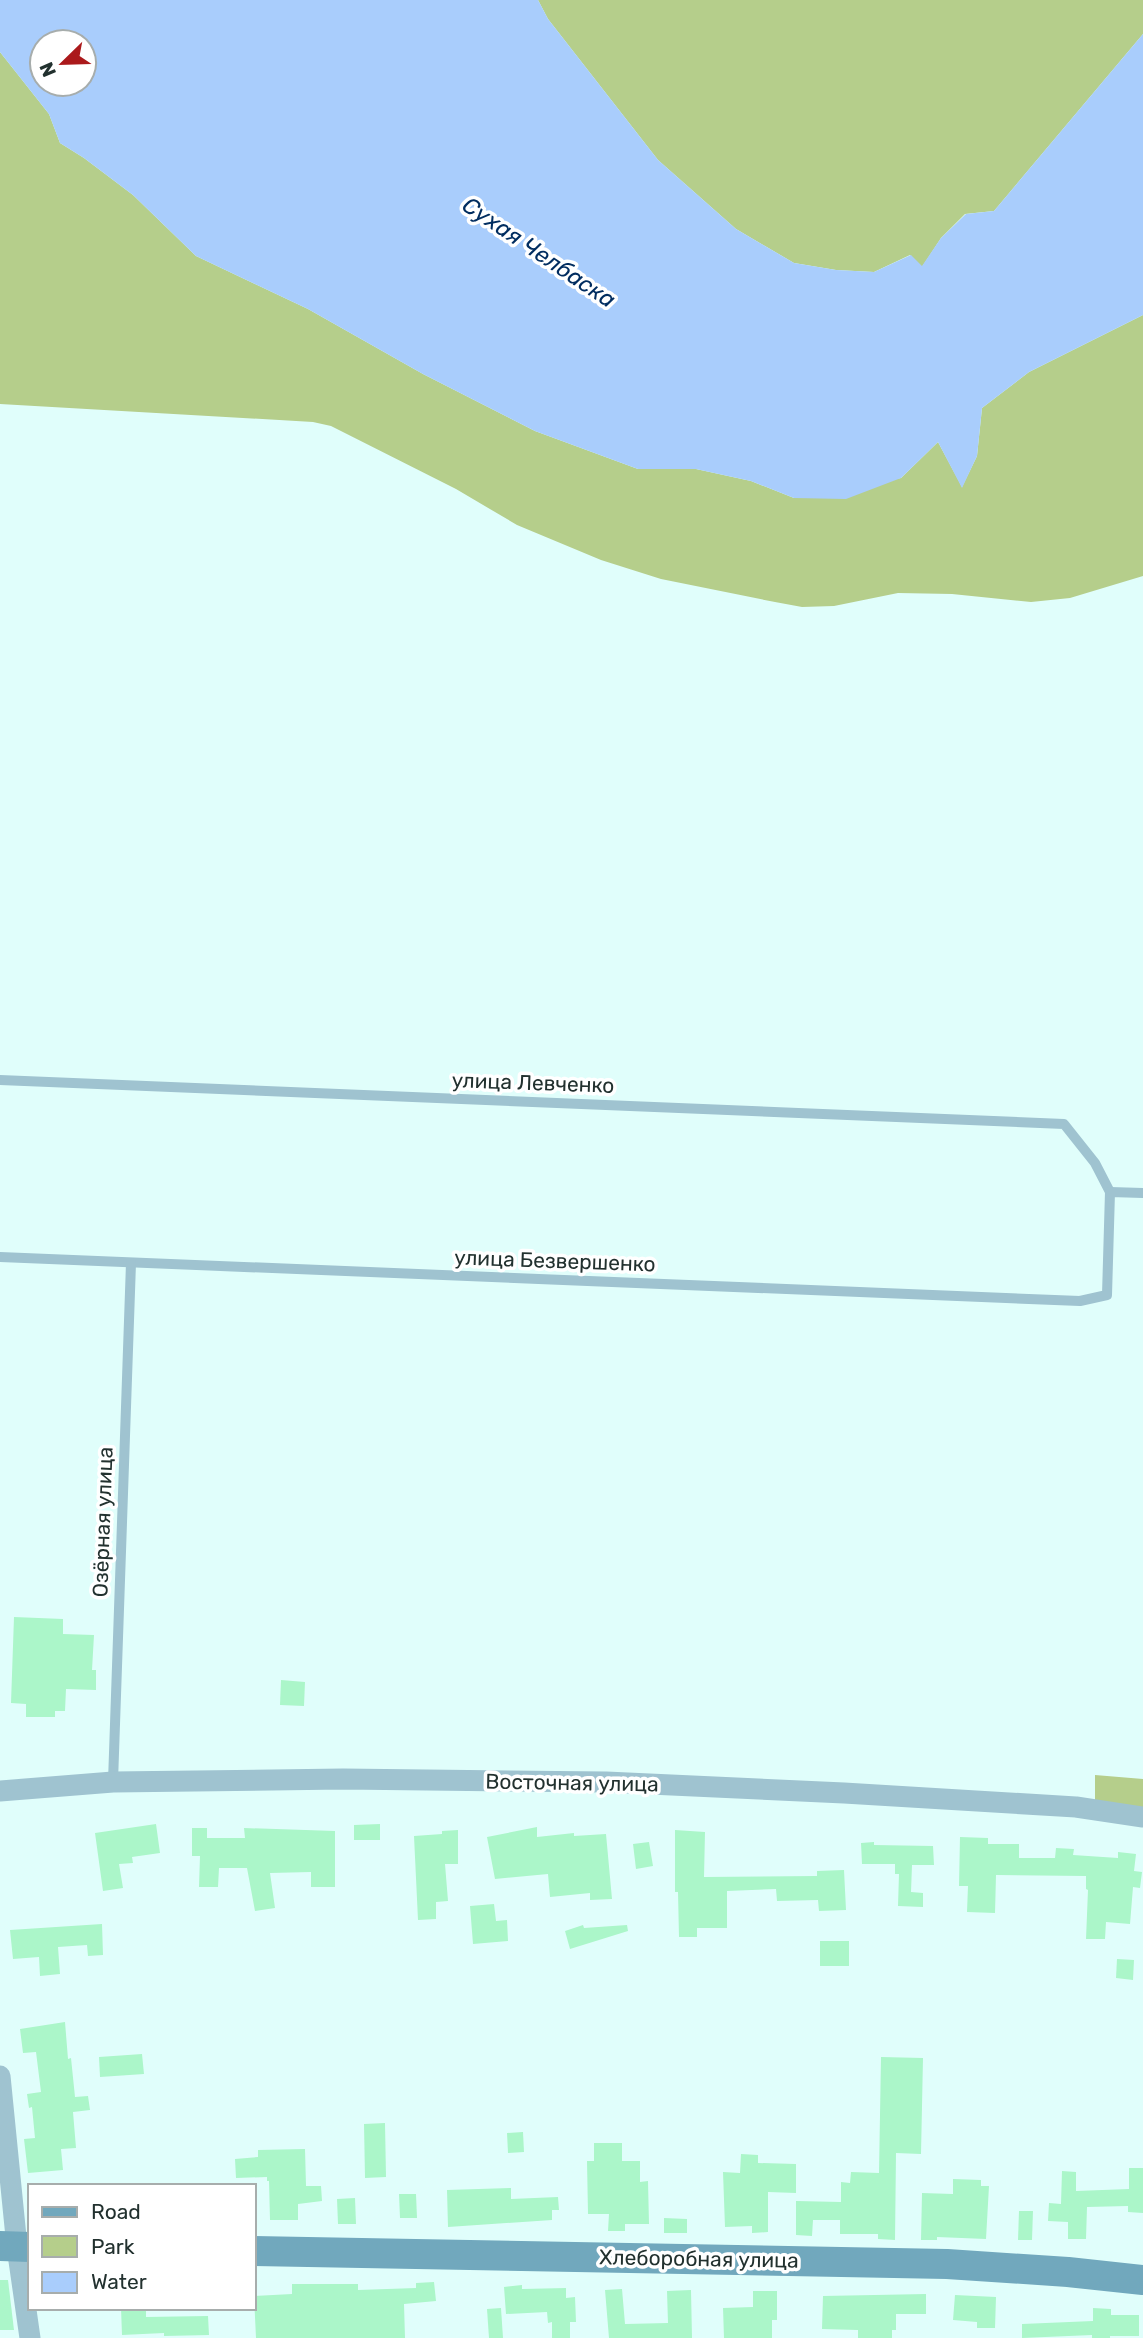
<svg xmlns="http://www.w3.org/2000/svg" width="1143" height="2338" viewBox="0 0 1143 2338" font-family="Rubik,sans-serif">
	<rect width="100%" height="100%" fill="#e0fefb"/>
	<!-- green -->
	<g fill="#b5ce8b">
		<polygon points="538,0 1143,0 1143,34 994,211 965,214 941,238 922,267 910,255 874,272 836,270 794,263 736,229 658,160 548,19"/>
		<polygon points="0,52 49,114 60,143 84,158 133,195 196,256 308,309 423,374 535,431 638,469 696,469 751,481 794,498 901,478 938,442 962,487 977,456 982,408 1029,372 1143,315 1143,576 1070,598 1031,602 952,594 898,593 834,606 802,607 775,602 661,579 601,560 517,525 456,489 331,426 313,422 0,404"/>
		<polygon points="1095,1775 1143,1779 1143,1809 1095,1801"/>
	</g>
	<!-- water -->
	<path fill="#a9cdfc" fill-rule="evenodd" d="M 0,0 L 538,0 L 548,19 L 658,160 L 736,229 L 794,263 L 836,270 L 874,272 L 911,255 L 922,266 L 941,238 L 966,214 L 994,211 L 1143,34 L 1143,315 L 1029,372 L 982,408 L 977,456 L 962,488 L 938,442 L 901,478 L 846,499 L 794,498 L 751,481 L 696,469 L 638,469 L 535,431 L 423,374 L 308,309 L 196,256 L 133,195 L 84,158 L 60,143 L 49,114 L 0,52 ZM 42,42 L 84,42 L 84,84 L 42,84 Z"/>
	<!-- building -->
	<g fill="#abf6c9">
		<polygon points="14,1617 63,1619 63,1634 94,1635 92,1670 96,1670 96,1690 66,1689 65,1711 55,1711 55,1717 26,1717 26,1704 11,1703"/>
		<polygon points="281,1680 305,1682 304,1706 280,1705"/>
		<polygon points="156,1824 160,1853 132,1857 133,1863 119,1864 123,1888 103,1891 95,1833"/>
		<polygon points="380,1824 380,1840 354,1840 354,1825"/>
		<polygon points="537,1827 537,1837 574,1833 574,1836 606,1834 612,1899 590,1900 590,1893 550,1897 548,1874 495,1879 487,1837"/>
		<polygon points="192,1828 207,1828 207,1838 245,1838 244,1828 335,1831 335,1887 311,1887 311,1872 270,1873 275,1908 255,1911 247,1868 219,1868 218,1887 199,1887 200,1856 192,1856"/>
		<polygon points="458,1830 458,1864 445,1864 448,1901 436,1902 436,1919 418,1920 414,1836 442,1834 442,1831"/>
		<polygon points="675,1830 705,1832 704,1877 817,1876 817,1871 844,1870 846,1910 819,1911 818,1900 777,1901 776,1889 727,1891 727,1928 697,1928 697,1937 679,1937 678,1892 675,1892"/>
		<polygon points="960,1837 988,1838 988,1844 1019,1844 1019,1858 1055,1858 1056,1848 1074,1849 1073,1855 1118,1858 1118,1852 1136,1854 1134,1871 1142,1872 1140,1888 1133,1887 1130,1924 1106,1922 1105,1939 1086,1939 1088,1890 1086,1889 1086,1876 996,1875 995,1913 967,1912 968,1886 959,1886"/>
		<polygon points="649,1842 653,1866 636,1869 633,1844"/>
		<polygon points="874,1842 874,1845 933,1846 934,1865 912,1865 911,1892 923,1893 923,1907 898,1906 899,1874 895,1874 895,1864 862,1864 861,1843"/>
		<polygon points="494,1904 496,1921 507,1920 508,1941 473,1944 470,1906"/>
		<polygon points="102,1924 103,1955 88,1956 87,1945 58,1947 60,1974 40,1976 39,1957 13,1959 10,1930"/>
		<polygon points="583,1925 584,1928 627,1925 628,1931 570,1949 565,1931"/>
		<rect x="820" y="1941" width="29" height="25"/>
		<polygon points="1117,1959 1134,1960 1133,1980 1116,1978"/>
		<polygon points="65,2022 68,2059 71,2058 75,2097 88,2096 90,2110 73,2112 76,2148 61,2149 63,2170 28,2173 24,2139 35,2138 32,2107 29,2108 27,2094 41,2092 36,2052 23,2053 20,2029"/>
		<polygon points="142,2054 144,2074 100,2077 99,2057"/>
		<polygon points="881,2057 923,2058 921,2154 896,2153 895,2240 878,2239 878,2234 840,2234 840,2220 813,2220 812,2236 796,2235 796,2201 841,2202 841,2182 850,2183 851,2172 879,2173"/>
		<polygon points="385,2123 386,2177 365,2178 364,2124"/>
		<polygon points="523,2132 524,2152 508,2153 507,2133"/>
		<polygon points="594,2143 622,2143 622,2161 640,2161 640,2182 648,2181 649,2224 625,2224 625,2231 608,2231 609,2214 588,2214 587,2161 594,2161"/>
		<polygon points="305,2149 306,2186 321,2186 322,2201 298,2204 298,2220 270,2220 269,2181 267,2181 267,2177 236,2178 235,2159 258,2157 258,2150"/>
		<polygon points="741,2154 758,2155 758,2163 796,2164 796,2193 768,2192 768,2232 752,2233 752,2226 725,2227 723,2172 740,2173"/>
		<polygon points="1129,2168 1143,2168 1143,2213 1128,2212 1128,2206 1087,2207 1086,2239 1068,2239 1068,2222 1048,2221 1049,2203 1061,2204 1062,2171 1076,2172 1076,2191 1129,2189"/>
		<polygon points="953,2179 981,2180 981,2186 989,2186 986,2239 937,2237 937,2240 921,2240 922,2193 953,2194"/>
		<polygon points="511,2188 511,2199 558,2197 559,2210 552,2210 552,2220 448,2227 447,2190"/>
		<polygon points="399,2194 416,2194 417,2218 400,2218"/>
		<polygon points="355,2198 356,2224 338,2224 337,2199"/>
		<polygon points="1019,2211 1033,2211 1032,2240 1018,2240"/>
		<polygon points="664,2218 687,2219 687,2233 664,2233"/>
		<polygon points="0,2280 8,2280 14,2330 0,2330"/>
		<polygon points="434,2282 436,2301 404,2304 405,2338 256,2338 254,2296 292,2294 292,2284 358,2284 358,2290 416,2288 416,2283"/>
		<polygon points="522,2285 522,2289 566,2288 566,2298 575,2297 576,2322 570,2322 570,2338 552,2338 552,2322 548,2323 547,2312 506,2314 504,2287"/>
		<polygon points="622,2289 625,2324 668,2323 667,2291 691,2290 692,2338 609,2338 605,2290"/>
		<polygon points="753,2291 777,2291 777,2320 772,2320 772,2338 724,2338 723,2308 753,2307"/>
		<polygon points="926,2294 926,2314 896,2314 896,2330 892,2330 892,2338 858,2338 858,2330 822,2329 823,2296"/>
		<polygon points="955,2295 996,2297 995,2328 977,2328 977,2322 953,2320"/>
		<polygon points="121,2308 146,2308 146,2317 208,2316 209,2335 164,2336 164,2333 122,2335"/>
		<polygon points="501,2308 503,2338 489,2338 487,2309"/>
		<polygon points="1093,2308 1111,2309 1111,2315 1139,2315 1139,2336 1110,2336 1110,2338 1092,2338 1092,2335 1022,2338 1022,2324 1093,2321"/>
	</g>
	<g fill="none" stroke-linecap="round" stroke-linejoin="round">
		<!-- lane -->
		<g stroke="#9fc3d0" stroke-width="10">
			<polyline points="0,1080 1064,1124 1095,1163 1110,1192"/>
			<polyline points="0,1257 1080,1301 1107,1295 1110,1192 1143,1193"/>
			<polyline points="113,1782 131,1263"/>
		</g>
		<!-- street -->
		<g stroke="#9fc3d0" stroke-width="21">
			<polyline points="0,1791 113,1782 343,1779 606,1782 844,1793 1076,1807 1143,1817"/>
			<polyline points="0,2076 17,2247 30,2338"/>
		</g>
		<!-- secondary -->
		<g stroke="#71a8bd" stroke-width="30">
			<polyline points="0,2246 30,2247"/>
			<polyline points="254,2251 947,2264 1068,2272 1143,2280"/>
		</g>
	</g>
	<g text-anchor="middle" stroke-width="7" stroke-linejoin="round" paint-order="stroke">
		<!-- street labels -->
		<g font-size="21" fill="#22312f" stroke="#fff">
			<text transform="translate(533 1083) rotate(2)" y="7">улица Левченко</text>
			<text transform="translate(555 1261) rotate(2)" y="7">улица Безвершенко</text>
			<text transform="translate(103 1522) rotate(-88)" y="7">Озёрная улица</text>
			<text transform="translate(572 1783) rotate(1)" y="7">Восточная улица</text>
			<text transform="translate(699 2259) rotate(1)" y="7">Хлеборобная улица</text>
		</g>
		<!-- water labels -->
		<g font-size="23" font-style="italic" fill="#012d60" stroke="#fff">
			<text transform="translate(539 252) rotate(34)" y="8">Сухая Челбаска</text>
		</g>
	</g>
	<!-- legend -->
	<rect x="28" y="2184" width="228" height="126" fill="#ffffff" stroke="#a7adac" stroke-width="2"/>
	<rect x="42" y="2207" width="35" height="10" fill="#71a8bd" stroke="#a7adac" stroke-width="2"/>
	<text x="91" y="2219" font-size="21" fill="#22312f">Road</text>
	<rect x="42" y="2236" width="35" height="21" fill="#b5ce8b" stroke="#a7adac" stroke-width="2"/>
	<text x="91" y="2254" font-size="21" fill="#22312f">Park</text>
	<rect x="42" y="2272" width="35" height="21" fill="#a9cdfc" stroke="#a7adac" stroke-width="2"/>
	<text x="91" y="2289" font-size="21" fill="#22312f">Water</text>
	<!-- north arrow -->
	<g transform="translate(63 63) rotate(247)"><circle r="33" fill="#ffffff" stroke="#a7adac" stroke-width="2"/>
	<path d="M0-5L12 26L0 18L-12 26Z" fill="#ab191b"/>
	<text y="-10" font-size="19" font-weight="bold" text-anchor="middle" fill="#22312f">N</text>
	</g>
</svg>
